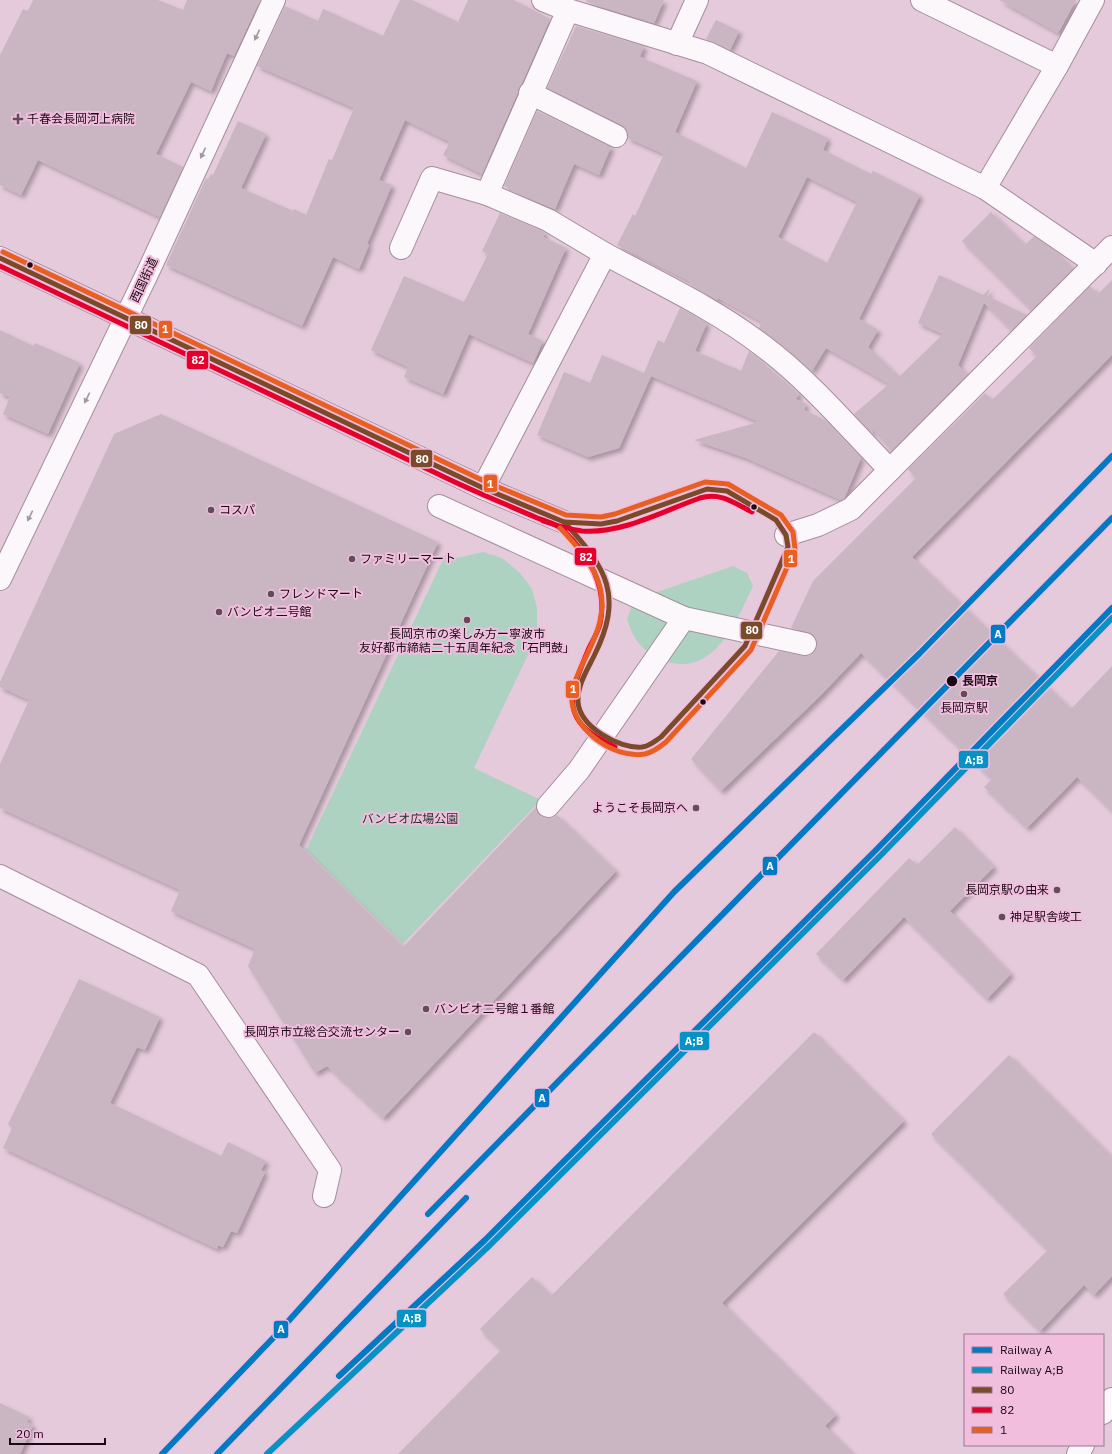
<svg xmlns="http://www.w3.org/2000/svg" width="1112" height="1454" viewBox="0 0 1112 1454" font-family="'IBM Plex Sans','Noto Sans JP',sans-serif">
	<defs>
		<filter id="shadow"><feDropShadow dx="3.5" dy="3.5" stdDeviation="2" flood-color="#0004"/></filter>
	</defs>
	<rect width="100%" height="100%" fill="#e5cadb"/>
	<!-- green -->
	<g fill="#aed2c1">
		<polygon points="483,552 502,558 520,573 532,589 537,608 537,636 474,768 541,800 403,944 306,850 446,553 457,558"/>
		<path d="M 733,566 L 747,573 L 753,586 C 736,623 711,682 661,659 C 640,649 634,640 627,619 L 634,600 Z"/>
	</g>
	<!-- building -->
	<g fill="#cab5c2" fill-rule="evenodd" filter="url(#shadow)">
		<polygon points="33,0 158,0 183,10 187,0 260,0 234,56 227,53 211,91 191,82 156,154 183,167 160,217 38,160 21,195 0,185 0,55 23,9 28,11"/>
		<polygon points="400,0 412,0 458,22 468,0 514,0 550,19 482,174 443,155 450,142 405,120 379,180 392,185 367,244 369,245 359,269 333,257 302,326 166,265 206,178 208,179 211,174 213,175 238,121 266,134 241,188 293,211 294,209 306,215 329,159 332,160 354,108 257,66 285,6 318,21 323,9 383,36"/>
		<polygon points="587,0 664,0 654,23 586,2"/>
		<polygon points="999,0 1076,0 1058,33"/>
		<polygon points="716,20 739,31 730,50 706,39"/>
		<path d="M 576,26 L 644,46 L 640,57 L 697,81 L 675,132 L 746,168 L 772,112 L 828,138 L 823,150 L 871,174 L 873,171 L 920,195 L 859,319 L 878,330 L 868,347 L 899,377 L 943,334 L 918,323 L 939,275 L 983,295 L 990,288 L 987,296 L 1027,315 L 1012,330 L 984,303 L 958,365 L 967,375 L 892,451 L 873,430 L 872,433 L 854,414 L 889,384 L 826,348 L 812,371 L 759,328 L 762,322 L 718,298 L 717,300 L 690,285 L 691,282 L 617,245 L 633,214 L 635,216 L 664,154 L 628,138 L 627,129 L 622,125 L 547,88 ZM 807,177 L 857,202 L 827,263 L 778,237 Z"/>
		<polygon points="537,111 611,147 599,175 574,164 555,209 511,191 512,189 504,186"/>
		<polygon points="991,212 1025,245 1034,236 1055,251 1073,269 1032,310 962,241"/>
		<polygon points="500,213 542,231 545,233 543,237 566,248 528,334 543,341 533,363 469,334 443,394 404,377 408,367 371,350 404,276 464,302 488,254 482,251"/>
		<polygon points="1112,280 1112,355 912,557 1071,709 1112,666 1112,811 1077,777 1027,828 984,787 992,779 861,653 819,697 721,791 691,759 779,651 803,656 809,656 814,652 817,647 817,641 814,635 791,628 813,581 916,478 908,469 985,393 992,400 1037,356 1029,348 1090,286 1098,294"/>
		<polygon points="680,308 707,323 695,351 741,371 749,351 799,394 796,399 806,404 804,410 825,420 861,458 844,499 841,500 746,458 694,440 759,422 651,376 619,448 588,457 537,435 564,372 590,383 602,355 644,373 658,340 664,343"/>
		<polygon points="0,330 33,346 35,343 80,363 48,434 3,414 10,397 0,393"/>
		<polygon points="161,414 438,542 299,845 403,947 536,807 540,815 545,818 552,818 557,815 616,871 383,1118 327,1066 315,1073 248,966 255,949 171,911 180,890 0,808 0,764 29,700 0,687 0,682 114,434"/>
		<polygon points="955,827 994,867 950,911 1011,974 987,999 904,917 843,980 816,954 909,858 917,865"/>
		<polygon points="79,979 160,1017 145,1050 137,1047 110,1103 221,1156 228,1142 266,1161 261,1170 265,1172 237,1233 231,1231 223,1247 218,1245 217,1249 3,1148 12,1128 8,1124"/>
		<polygon points="814,1032 904,1121 722,1303 836,1415 825,1426 853,1454 398,1454 501,1350 480,1329 532,1277 551,1296"/>
		<polygon points="1009,1055 1112,1157 1112,1276 1094,1295 1084,1285 1040,1331 1003,1294 1048,1250 931,1134"/>
		<polygon points="0,1403 29,1417 27,1422 33,1425 20,1454 0,1454"/>
	</g>
	<g fill="none" stroke-linecap="round" stroke-linejoin="round">
		<!-- street casing -->
		<g stroke="#a48f9c" stroke-width="24">
			<g id="street">
				<polyline points="543,0 568,10 708,53 985,188 1096,264"/>
				<polyline points="922,0 1057,66"/>
				<polyline points="677,44 697,0"/>
				<polyline points="530,93 616,136"/>
				<polyline points="985,188 1057,66 1093,0"/>
				<polyline points="487,194 548,220 605,254"/>
				<polyline points="401,248 432,178 487,194 568,10"/>
				<path d="M 483,488 L 605,254 C 659,283 715,309 763,346 C 810,381 849,428 890,470"/>
				<polyline points="439,506 684,618 805,644"/>
				<polyline points="786,535 818,525 851,509 1112,247"/>
				<polyline points="0,579 148,272 274,0"/>
				<polyline points="548,806 579,770 684,618"/>
			</g>
		</g>
		<!-- secondary casing -->
		<g stroke="#a48f9c" stroke-width="24">
			<g id="secondary">
				<polyline points="0,258 483,488 564,522"/>
				<polyline points="0,876 198,975 330,1170 324,1196"/>
				<polyline points="1103,1413 1112,1399"/>
				<polyline points="1078,1454 1083,1445"/>
			</g>
		</g>
		<!-- street -->
		<use href="#street" stroke="#fbf7fa" stroke-width="22"/>
		<!-- secondary -->
		<use href="#secondary" stroke="#fbf7fa" stroke-width="22"/>
		<!-- bus-1 casing -->
		<g stroke="#f1bede" stroke-width="8">
			<g id="bus-1">
				<polyline points="0,258 483,488 564,522"/>
				<path d="M 707,489 L 727,491 L 776,520 L 786,535 L 788,547 L 745,646 L 661,737 C 655,741 650,746 642,747 C 619,749 580,727 578,702 C 577,686 587,670 594,656 C 624,596 607,568 564,522 L 601,524 L 617,521 Z"/>
			</g>
		</g>
		<!-- bus-2 casing -->
		<g stroke="#f1bede" stroke-width="8">
			<g id="bus-2">
				<path d="M 0,266 C 146,335 292,405 438,474 C 470,490 503,503 535,517 C 544,521 556,523 563,530 C 589,554 608,587 600,624 C 598,632 593,640 589,648 C 568,698 559,721 615,747"/>
				<path d="M 543,521 C 555,525 568,529 582,531 C 622,534 663,511 700,498 C 721,492 734,503 752,512"/>
			</g>
		</g>
		<!-- bus-3 casing -->
		<g stroke="#f1bede" stroke-width="8">
			<path id="bus-3" d="M 3,252 L 486,482 L 566,515 L 601,517 L 615,514 L 705,482 L 728,484 L 781,515 L 793,532 L 795,549 L 751,650 L 666,742 C 660,747 653,752 645,754 C 613,760 567,726 572,692 C 576,673 587,657 594,639 C 615,591 592,561 560,528"/>
		</g>
		<!-- bus-1 -->
		<use href="#bus-1" stroke="#7a4b2a" stroke-width="5"/>
		<!-- bus-2 -->
		<use href="#bus-2" stroke="#e4002b" stroke-width="5"/>
		<!-- bus-3 -->
		<use href="#bus-3" stroke="#e76021" stroke-width="5"/>
		<!-- rail-1 casing -->
		<g stroke="#f1bede" stroke-width="9">
			<g id="rail-1">
				<polyline points="428,1214 1112,518"/>
				<polyline points="339,1376 485,1240 875,851 1112,608"/>
				<polyline points="162,1454 275,1336 674,892 920,653 1112,456"/>
				<polyline points="217,1454 466,1198"/>
			</g>
		</g>
		<!-- rail-2 casing -->
		<g stroke="#f1bede" stroke-width="9">
			<polyline id="rail-2" points="267,1454 490,1245 880,856 1112,618"/>
		</g>
		<!-- rail-1 -->
		<use href="#rail-1" stroke="#007ac2" stroke-width="6"/>
		<!-- rail-2 -->
		<use href="#rail-2" stroke="#0692c4" stroke-width="6"/>
	</g>
	<!-- one-way arrows -->
	<defs><path id="oneway-solid" d="M-6-.8H1V-3.2L6.5 0L1 3.2V.8H-6Z"/></defs>
	<g fill="#a1989e">
		<use href="#oneway-solid" transform="translate(257 35) rotate(115)"/>
		<use href="#oneway-solid" transform="translate(203 153) rotate(115)"/>
		<use href="#oneway-solid" transform="translate(87 398) rotate(116)"/>
		<use href="#oneway-solid" transform="translate(30 516) rotate(116)"/>
	</g>
	<!-- markers -->
	<g fill="#614d5a" stroke="#f1bede" stroke-width="1.5">
		<path d="M16 113h4v4h4v4h-4v4h-4v-4h-4v-4h4z"/>
		<circle cx="211" cy="510" r="4"/>
		<circle cx="352" cy="559" r="4"/>
		<circle cx="271" cy="594" r="4"/>
		<circle cx="219" cy="612" r="4"/>
		<circle cx="467" cy="620" r="4"/>
		<circle cx="964" cy="694" r="4"/>
		<circle cx="696" cy="808" r="4"/>
		<circle cx="1057" cy="890" r="4"/>
		<circle cx="1002" cy="917" r="4"/>
		<circle cx="426" cy="1009" r="4"/>
		<circle cx="408" cy="1032" r="4"/>
	</g>
	<g fill="#1a0915" stroke="#f1bede" stroke-width="1.5">
		<circle cx="30" cy="265" r="3.5"/>
		<circle cx="754" cy="507" r="3.5"/>
		<circle cx="952" cy="681" r="6"/>
		<circle cx="703" cy="702" r="3.5"/>
	</g>
	<g text-anchor="middle" stroke-width="4" stroke-linejoin="round" paint-order="stroke">
		<!-- poi labels -->
		<g font-size="12" fill="#1a0915" stroke="#f1bede" text-anchor="start">
			<text x="27" y="123">千春会長岡河上病院</text>
			<text x="219" y="514">コスパ</text>
			<text x="360" y="563">ファミリーマート</text>
			<text x="279" y="598">フレンドマート</text>
			<text x="227" y="616">バンビオ二号館</text>
			<text x="467" y="638" text-anchor="middle">長岡京市の楽しみ方ー寧波市<tspan x="467" dy="14">友好都市締結二十五周年紀念「石門鼓」</tspan></text>
			<text x="964" y="712" text-anchor="middle">長岡京駅</text>
			<text x="688" y="812" text-anchor="end">ようこそ長岡京へ</text>
			<text x="1049" y="894" text-anchor="end">長岡京駅の由来</text>
			<text x="1010" y="921">神足駅舎竣工</text>
			<text x="434" y="1013">バンビオ二号館１番館</text>
			<text x="400" y="1036" text-anchor="end">長岡京市立総合交流センター</text>
		</g>
		<!-- street labels -->
		<g font-size="12" fill="#1a0915" stroke="#f1bede">
			<text transform="translate(144 280) rotate(-65)" y="4">西国街道</text>
		</g>
		<!-- stop labels -->
		<g font-size="12" font-weight="bold" fill="#1a0915" stroke="#f1bede" text-anchor="start">
			<text x="962" y="685">長岡京</text>
		</g>
		<!-- park labels -->
		<g font-size="12" fill="#183024" stroke="#f1bede">
			<text x="410" y="823">バンビオ広場公園</text>
		</g>
	</g>
	<g stroke="#f1bede" stroke-width="1.5">
		<rect x="129" y="315" width="23" height="20" rx="4" fill="#7a4b2a"/>
		<rect x="158" y="320" width="15" height="19" rx="4" fill="#e76021"/>
		<rect x="186" y="350" width="23" height="20" rx="4" fill="#e4002b"/>
		<rect x="410" y="449" width="23" height="19" rx="4" fill="#7a4b2a"/>
		<rect x="483" y="474" width="15" height="19" rx="4" fill="#e76021"/>
		<rect x="574" y="547" width="23" height="19" rx="4" fill="#e4002b"/>
		<rect x="783" y="549" width="15" height="19" rx="4" fill="#e76021"/>
		<rect x="740" y="621" width="23" height="19" rx="4" fill="#7a4b2a"/>
		<rect x="990" y="624" width="16" height="20" rx="4" fill="#007ac2"/>
		<rect x="565" y="680" width="15" height="19" rx="4" fill="#e76021"/>
		<rect x="958" y="750" width="31" height="19" rx="4" fill="#0692c4"/>
		<rect x="762" y="856" width="16" height="20" rx="4" fill="#007ac2"/>
		<rect x="679" y="1031" width="31" height="20" rx="4" fill="#0692c4"/>
		<rect x="534" y="1088" width="16" height="20" rx="4" fill="#007ac2"/>
		<rect x="396" y="1309" width="31" height="19" rx="4" fill="#0692c4"/>
		<rect x="273" y="1320" width="16" height="19" rx="4" fill="#007ac2"/>
	</g>
	<g font-size="11" text-anchor="middle" font-weight="bold" fill="#fff">
		<text x="141" y="329">80</text>
		<text x="165" y="333">1</text>
		<text x="198" y="364">82</text>
		<text x="422" y="463">80</text>
		<text x="490" y="488">1</text>
		<text x="586" y="561">82</text>
		<text x="791" y="563">1</text>
		<text x="752" y="634">80</text>
		<text x="998" y="638">A</text>
		<text x="573" y="693">1</text>
		<text x="974" y="764">A;B</text>
		<text x="770" y="870">A</text>
		<text x="694" y="1045">A;B</text>
		<text x="542" y="1102">A</text>
		<text x="412" y="1322">A;B</text>
		<text x="281" y="1333">A</text>
	</g>
	<!-- legend -->
	<rect x="964" y="1334" width="140" height="112" fill="#f1bede" stroke="#9b768e"/>
	<rect x="972" y="1347" width="20" height="6" fill="#007ac2" stroke="#9b768e"/>
	<text x="1000" y="1354" font-size="12" fill="#1a0915">Railway A</text>
	<rect x="972" y="1367" width="20" height="6" fill="#0692c4" stroke="#9b768e"/>
	<text x="1000" y="1374" font-size="12" fill="#1a0915">Railway A;B</text>
	<rect x="972" y="1387" width="20" height="6" fill="#7a4b2a" stroke="#9b768e"/>
	<text x="1000" y="1394" font-size="12" fill="#1a0915">80</text>
	<rect x="972" y="1407" width="20" height="6" fill="#e4002b" stroke="#9b768e"/>
	<text x="1000" y="1414" font-size="12" fill="#1a0915">82</text>
	<rect x="972" y="1427" width="20" height="6" fill="#e76021" stroke="#9b768e"/>
	<text x="1000" y="1434" font-size="12" fill="#1a0915">1</text>
	<!-- scale -->
	<path d="M10 1438v6h95v-6" fill="none" stroke="#1a0915" stroke-width="2"/>
	<text x="16" y="1438" font-size="12" fill="#1a0915" stroke="#f1bede" stroke-width="3" paint-order="stroke">20 m</text>
</svg>
